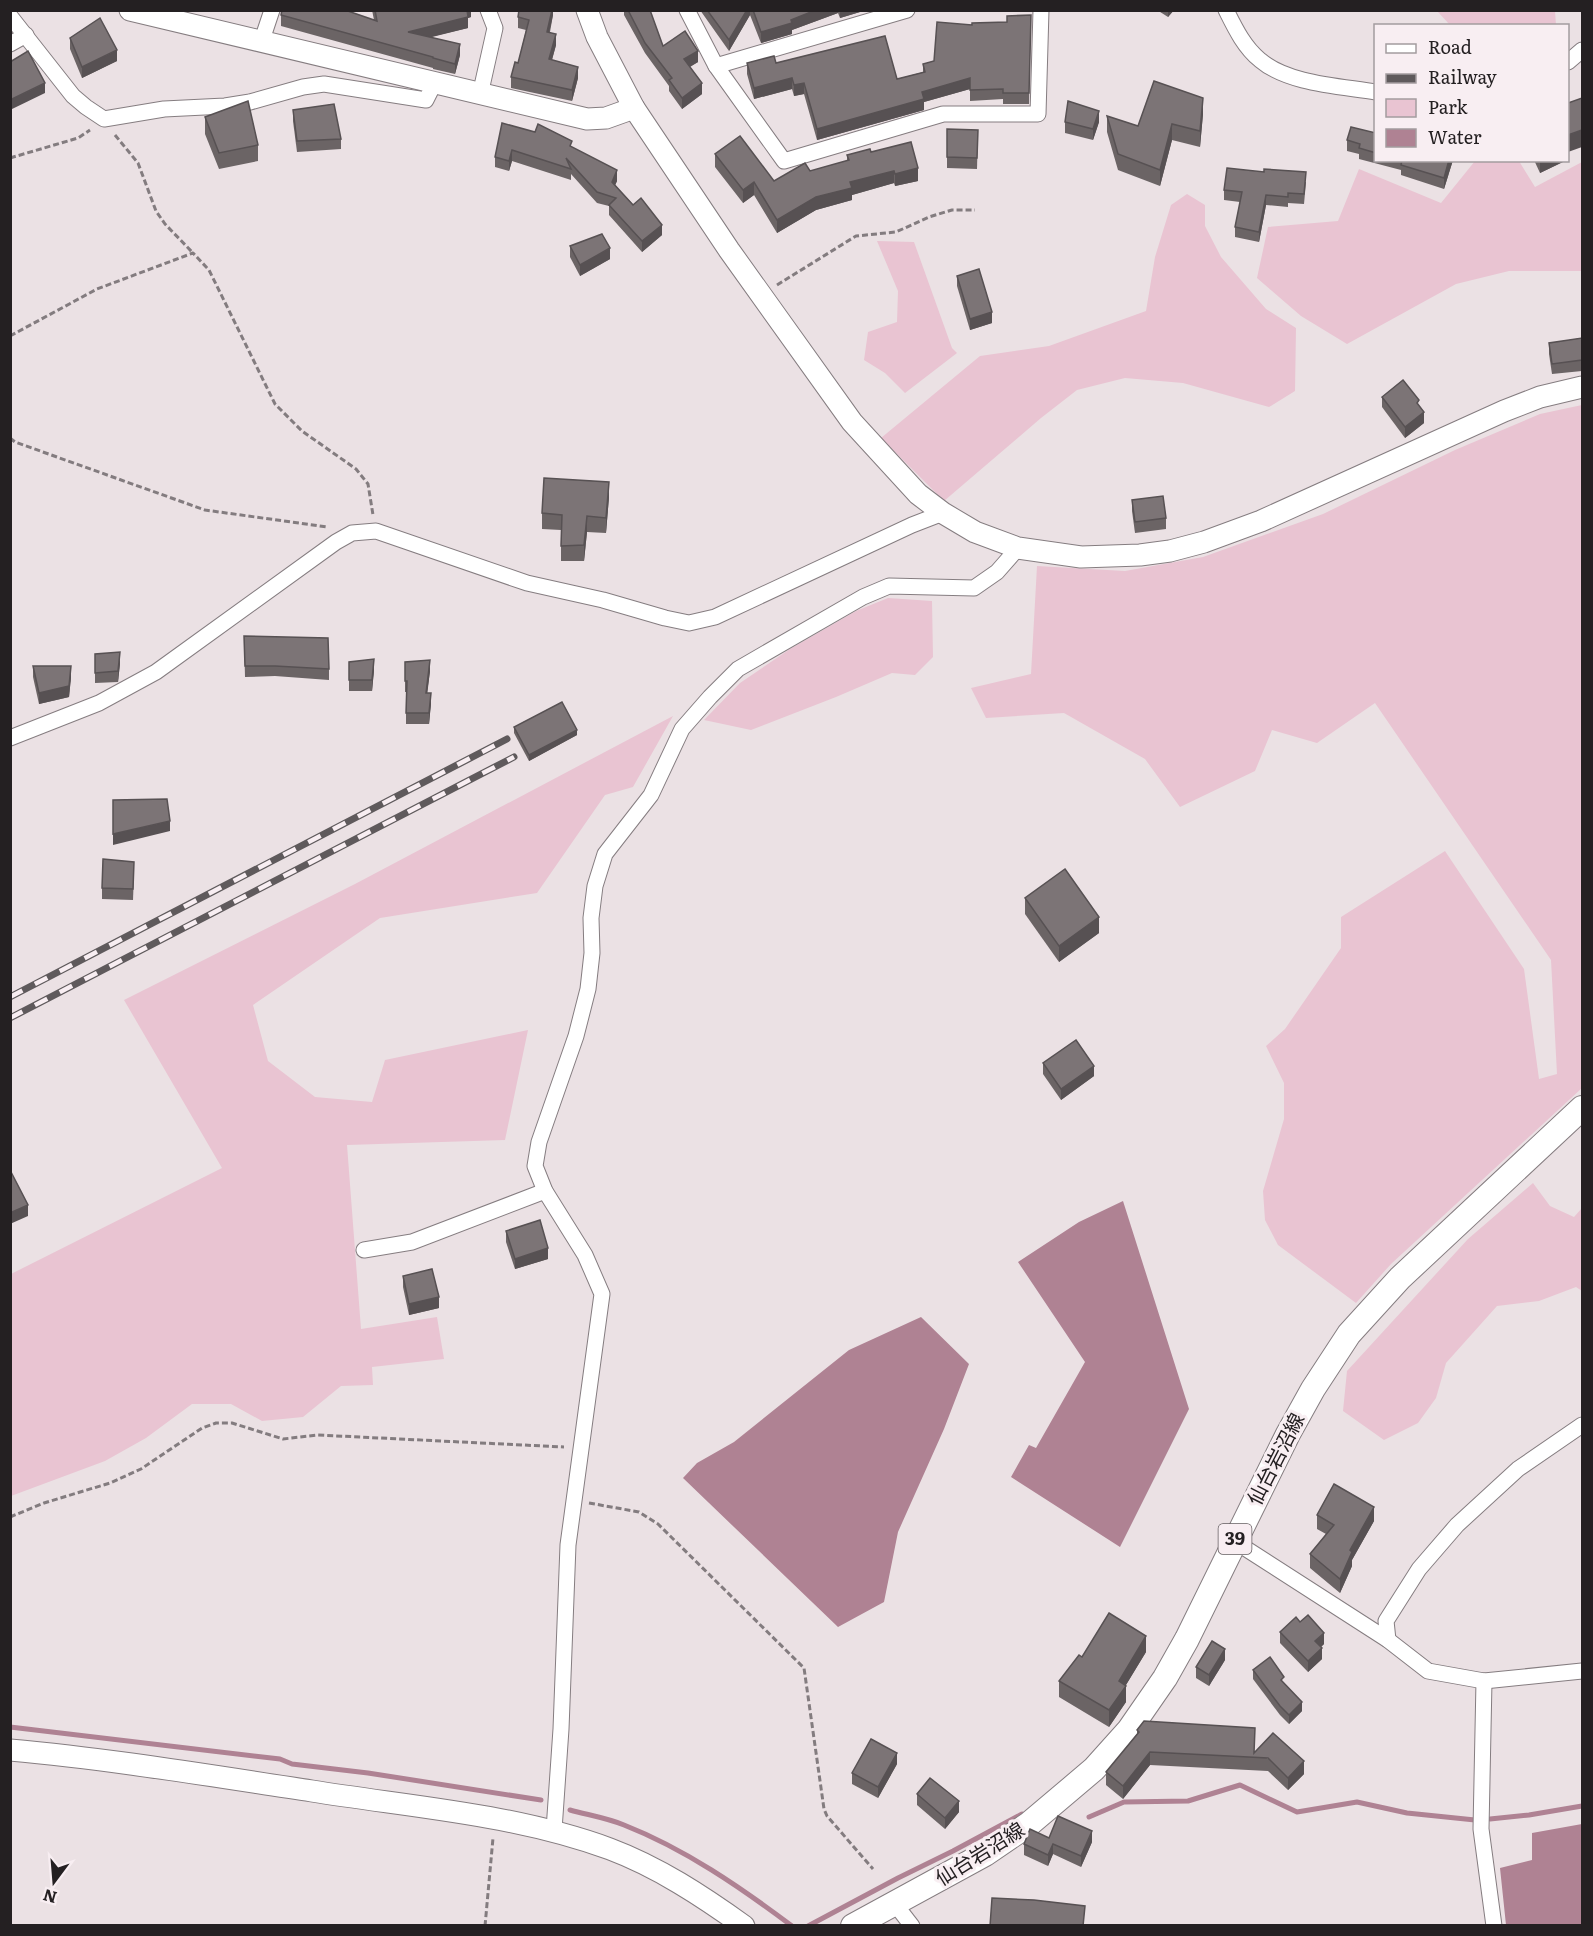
<svg xmlns="http://www.w3.org/2000/svg" width="1593" height="1936" viewBox="0 0 1593 1936" font-family="Literata,'Noto Sans JP',serif">
	<rect width="100%" height="100%" fill="#ebe1e4"/>
	<!-- green -->
	<g fill="#e9c4d2">
		<polygon points="1437,11 1555,11 1556,25 1450,25"/>
		<polygon points="1475,161 1519,161 1535,187 1582,162 1582,271 1509,271 1456,284 1347,344 1301,316 1257,278 1268,227 1338,221 1359,169 1441,203"/>
		<polygon points="1187,194 1205,205 1205,226 1221,257 1266,309 1296,328 1295,391 1269,407 1183,383 1125,378 1077,390 1041,418 944,501 881,438 980,356 1049,346 1146,311 1155,257 1171,205"/>
		<polygon points="877,241 914,242 952,348 957,353 905,393 885,373 864,360 868,332 897,322 898,291"/>
		<polygon points="1582,405 1582,1088 1391,1264 1356,1303 1278,1245 1265,1220 1263,1191 1284,1119 1284,1083 1266,1046 1285,1029 1341,948 1341,917 1445,851 1524,969 1539,1079 1557,1074 1551,960 1375,703 1317,743 1272,730 1255,771 1180,807 1145,759 1064,713 986,718 971,688 1031,674 1037,566 1125,571 1203,557 1323,514 1455,450 1540,414"/>
		<polygon points="888,598 932,601 933,657 915,675 892,673 836,697 751,730 704,720 740,683 790,649 856,611"/>
		<polygon points="673,716 633,787 605,795 537,893 380,918 253,1005 268,1061 315,1097 372,1102 385,1060 528,1030 505,1140 347,1145 361,1329 437,1317 444,1359 372,1367 373,1385 341,1386 303,1417 262,1421 231,1404 192,1404 146,1438 105,1461 11,1496 11,1274 222,1168 124,1000 355,884"/>
		<polygon points="1533,1183 1550,1206 1574,1217 1582,1208 1582,1291 1576,1287 1539,1301 1497,1306 1446,1363 1436,1398 1418,1423 1384,1440 1343,1411 1347,1371 1468,1239"/>
	</g>
	<!-- water -->
	<g fill="#af8293">
		<polygon points="1123,1201 1189,1409 1120,1547 1011,1477 1029,1445 1036,1448 1085,1362 1018,1262 1079,1222"/>
		<polygon points="921,1317 969,1364 944,1429 898,1532 884,1602 838,1627 683,1478 697,1463 734,1442 849,1350"/>
		<polygon points="1582,1824 1582,1925 1506,1925 1500,1868 1532,1860 1532,1833"/>
	</g>
	<g fill="none" stroke-linecap="round" stroke-linejoin="round">
		<!-- stream -->
		<g stroke="#af8293" stroke-width="5">
			<polyline points="10,1727 280,1759 292,1764 368,1773 541,1800"/>
			<path d="M 570,1810 C 588,1815 607,1818 624,1825 C 685,1849 740,1887 792,1926"/>
			<polyline points="1089,1817 1124,1802 1188,1801 1240,1785 1297,1812 1357,1802 1407,1813 1475,1820"/>
			<polyline points="1490,1819 1529,1815 1582,1806"/>
			<polyline points="808,1926 898,1878 953,1851 1022,1814"/>
		</g>
		<!-- street casing -->
		<g stroke="#857d80" stroke-width="17">
			<g id="street">
				<polyline points="687,10 716,66 784,161 943,114 1038,114 1041,10"/>
				<path d="M 1226,10 C 1235,28 1244,47 1260,60 C 1288,84 1340,86 1376,92"/>
				<polyline points="10,16 73,96 86,107 104,119 164,109 225,106 250,102 303,87 324,84 426,100 434,84"/>
				<polyline points="261,43 272,10"/>
				<polyline points="10,44 26,35"/>
				<polyline points="1568,62 1582,50"/>
				<polyline points="716,66 907,10"/>
				<polyline points="480,95 495,28 488,10"/>
				<polyline points="10,738 99,703 156,672 336,542 352,533 376,531 527,583 603,600 665,618 689,623 715,617 912,525 943,513"/>
				<polyline points="364,1250 412,1242 545,1191"/>
				<polyline points="1234,1541 1388,1640 1428,1671 1484,1681 1582,1671"/>
				<polyline points="1388,1640 1386,1621 1419,1569 1457,1525 1518,1469 1582,1425"/>
				<polyline points="1484,1681 1481,1829 1494,1926"/>
				<polyline points="554,1830 561,1729 568,1545 602,1294 585,1255 545,1191 535,1166 539,1142 576,1036 588,989 592,953 591,918 595,886 605,854 651,795 682,729 710,697 738,669 863,597 889,586 974,588 997,572 1018,548"/>
				<polyline points="895,1904 912,1926"/>
			</g>
		</g>
		<!-- secondary casing -->
		<g stroke="#857d80" stroke-width="23">
			<g id="secondary">
				<polyline points="130,10 587,119 606,118 634,108"/>
				<polyline points="587,10 597,37 634,108 729,250 852,422 918,494 943,513 975,532 1018,548 1081,557 1140,555 1170,551 1204,542 1261,521 1504,411 1540,397 1582,387"/>
				<path d="M 10,1750 C 111,1759 212,1776 312,1791 C 411,1807 515,1814 610,1849 C 658,1867 702,1896 744,1926"/>
			</g>
		</g>
		<!-- primary casing -->
		<g stroke="#857d80" stroke-width="26">
			<polyline id="primary" points="853,1926 985,1854 1029,1824 1094,1769 1129,1730 1165,1678 1187,1639 1288,1434 1313,1389 1349,1334 1400,1278 1582,1108"/>
		</g>
		<!-- path -->
		<g stroke="#837c7f" stroke-width="3" stroke-dasharray="6 3" stroke-linecap="butt">
			<polyline points="115,135 138,163 156,211 165,224 193,253"/>
			<polyline points="10,158 78,138 90,130"/>
			<polyline points="777,285 856,236 896,232 929,217 952,210 975,210"/>
			<polyline points="10,336 97,289 193,253 209,270 275,404 302,431 356,469 368,484 373,515"/>
			<polyline points="10,438 15,442 205,510 327,527"/>
			<polyline points="589,1503 639,1512 658,1524 804,1668 824,1809 827,1816 873,1869"/>
			<polyline points="10,1517 44,1503 110,1483 141,1469 202,1428 216,1423 232,1423 283,1439 318,1435 564,1447"/>
			<polyline points="485,1926 493,1838"/>
		</g>
		<!-- street -->
		<use href="#street" stroke="#fff" stroke-width="15"/>
		<!-- secondary -->
		<use href="#secondary" stroke="#fff" stroke-width="21"/>
		<!-- primary -->
		<use href="#primary" stroke="#fff" stroke-width="24"/>
		<!-- rail casing -->
		<g stroke="#5f5a5c" stroke-width="7">
			<g id="rail">
				<polyline points="10,997 507,739"/>
				<polyline points="10,1018 514,757"/>
			</g>
		</g>
		<!-- rail -->
		<use href="#rail" stroke="#f8eef2" stroke-width="4.5" stroke-dasharray="14" stroke-linecap="butt"/>
	</g>
	<!-- wall -->
	<g fill="#6b6465">
		<polygon points="372,10 471,10 471,17 468,18 468,28 430,37 460,55 455,74 433,69 433,68 281,26 281,15 374,20"/>
		<polygon points="553,10 553,15 550,32 556,45 552,60 578,78 572,101 511,88 511,77 518,63 526,30 518,28 518,17"/>
		<polygon points="624,10 650,10 663,46 698,62 690,67 702,94 682,109 669,91 669,86 645,53 624,15"/>
		<polygon points="700,10 860,10 860,12 840,18 838,13 792,30 792,34 761,43 750,15 729,51"/>
		<polygon points="1157,10 1174,10 1168,17"/>
		<polygon points="1031,15 1029,104 1003,104 1003,99 970,101 970,89 924,102 924,110 817,140 804,94 794,96 792,89 754,99 747,74 747,63 776,63 897,79 923,72 923,64 934,61 972,25 1007,22"/>
		<polygon points="70,38 117,61 82,78 70,49"/>
		<polygon points="293,110 341,139 341,149 297,152 293,121"/>
		<polygon points="1203,114 1200,147 1172,140 1160,186 1118,170 1107,132 1107,116 1138,126"/>
		<polygon points="205,117 258,145 258,161 219,169 205,134"/>
		<polygon points="1065,122 1099,122 1093,140 1065,133"/>
		<polygon points="947,129 978,130 977,169 947,168"/>
		<polygon points="535,132 572,147 617,181 615,185 662,235 642,252 609,215 609,206 597,203 571,174 571,180 512,161 509,171 495,167 495,157"/>
		<polygon points="1376,133 1376,160 1453,160 1444,189 1401,175 1401,170 1359,159 1359,154 1347,151 1347,140"/>
		<polygon points="871,152 918,181 895,186 894,183 852,195 852,200 816,210 777,233 754,195 743,203 715,167 715,154 774,181 847,161 847,155"/>
		<polygon points="1534,160 1567,160 1540,173"/>
		<polygon points="1306,182 1304,204 1288,203 1288,207 1266,205 1259,242 1235,237 1235,227 1240,202 1224,200 1224,190"/>
		<polygon points="570,246 610,259 580,276 570,257"/>
		<polygon points="957,276 992,323 970,330 957,286"/>
		<polygon points="1582,338 1582,371 1552,374 1549,354 1549,343"/>
		<polygon points="1382,397 1419,406 1424,423 1405,438 1382,407"/>
		<polygon points="609,497 606,533 587,532 584,561 561,561 561,530 542,529 542,513"/>
		<polygon points="1132,500 1166,518 1166,529 1135,533 1132,511"/>
		<polygon points="244,636 329,669 329,680 275,676 245,677"/>
		<polygon points="349,662 374,670 372,691 349,691"/>
		<polygon points="405,662 430,671 427,693 431,703 429,724 406,724 406,692 405,692"/>
		<polygon points="120,663 118,682 95,683 95,673"/>
		<polygon points="33,666 71,677 69,697 39,704 33,677"/>
		<polygon points="514,727 577,735 529,761 514,733"/>
		<polygon points="134,873 133,900 102,899 102,888"/>
		<polygon points="1025,898 1099,933 1059,962 1025,914"/>
		<polygon points="1043,1063 1094,1076 1061,1100 1043,1074"/>
		<polygon points="506,1231 548,1259 515,1269 506,1242"/>
		<polygon points="403,1276 439,1308 409,1315 403,1287"/>
		<polygon points="1317,1515 1374,1521 1352,1560 1352,1566 1340,1593 1310,1568 1310,1554 1326,1534 1317,1529"/>
		<polygon points="1300,1622 1324,1644 1321,1647 1322,1659 1308,1672 1280,1643 1280,1632"/>
		<polygon points="1146,1652 1126,1685 1126,1702 1109,1727 1059,1697 1059,1681 1082,1657"/>
		<polygon points="1225,1660 1209,1686 1196,1678 1196,1667"/>
		<polygon points="1253,1670 1284,1684 1302,1711 1289,1724 1280,1715 1253,1679"/>
		<polygon points="1137,1730 1255,1753 1304,1774 1288,1790 1268,1771 1150,1765 1123,1799 1106,1785 1106,1772 1137,1734"/>
		<polygon points="897,1764 878,1798 852,1784 852,1773"/>
		<polygon points="917,1794 959,1812 945,1829 917,1805"/>
		<polygon points="1092,1842 1081,1867 1053,1854 1048,1866 1024,1855 1024,1844"/>
	</g>
	<!-- shaded-wall -->
	<g fill="#575153">
		<polygon points="466,10 471,10 471,17 468,18 468,28 408,43 408,32"/>
		<polygon points="552,10 553,10 553,15 547,42 547,32"/>
		<polygon points="747,10 750,10 750,15 729,51 729,40"/>
		<polygon points="816,10 838,10 838,13 792,30 792,34 761,43 761,32"/>
		<polygon points="840,10 860,10 860,12 840,18"/>
		<polygon points="1168,10 1174,10 1168,17"/>
		<polygon points="556,34 556,45 549,70 549,59"/>
		<polygon points="460,44 460,55 455,74 455,64"/>
		<polygon points="117,50 117,61 82,78 82,67"/>
		<polygon points="698,51 698,62 684,70 684,59"/>
		<polygon points="578,67 578,78 572,101 572,90"/>
		<polygon points="792,78 792,89 754,99 754,88"/>
		<polygon points="970,78 970,89 924,102 924,110 817,140 817,129 922,92"/>
		<polygon points="45,83 45,93 10,110 10,100"/>
		<polygon points="702,83 702,94 682,109 682,98"/>
		<polygon points="804,83 804,94 794,96 794,85"/>
		<polygon points="1203,98 1203,114 1200,147 1200,131"/>
		<polygon points="1099,111 1099,122 1093,140 1093,129"/>
		<polygon points="1172,124 1172,140 1160,186 1160,170"/>
		<polygon points="1582,130 1582,147 1568,152 1568,135"/>
		<polygon points="512,150 512,161 509,171 509,161"/>
		<polygon points="1449,160 1453,160 1444,189 1444,178"/>
		<polygon points="1540,160 1567,160 1540,173"/>
		<polygon points="918,168 918,181 895,186 895,174"/>
		<polygon points="617,170 617,181 612,192 612,182"/>
		<polygon points="894,171 894,183 852,195 852,200 816,210 777,233 777,220 816,197 850,182"/>
		<polygon points="754,182 754,195 743,203 743,190"/>
		<polygon points="1266,195 1266,205 1259,242 1259,232"/>
		<polygon points="662,225 662,235 642,252 642,241"/>
		<polygon points="610,248 610,259 580,276 580,265"/>
		<polygon points="992,312 992,323 970,330 970,319"/>
		<polygon points="1424,412 1424,423 1405,438 1405,427"/>
		<polygon points="609,482 609,497 606,533 606,518"/>
		<polygon points="587,516 587,532 584,561 584,545"/>
		<polygon points="120,652 120,663 118,682 118,671"/>
		<polygon points="374,659 374,670 372,691 372,680"/>
		<polygon points="430,660 430,671 426,704 426,693"/>
		<polygon points="71,666 71,677 69,697 39,704 39,693"/>
		<polygon points="431,693 431,703 429,724 429,713"/>
		<polygon points="577,730 577,735 529,761 529,755"/>
		<polygon points="170,821 170,831 113,845 113,834"/>
		<polygon points="1099,917 1099,933 1059,962 1059,946"/>
		<polygon points="1094,1066 1094,1076 1061,1100 1061,1089"/>
		<polygon points="28,1205 28,1216 10,1224 10,1213"/>
		<polygon points="548,1248 548,1259 515,1269 515,1259"/>
		<polygon points="439,1297 439,1308 409,1315 409,1304"/>
		<polygon points="1374,1507 1374,1521 1352,1560 1352,1566 1340,1593 1340,1579 1350,1550"/>
		<polygon points="1324,1633 1324,1644 1315,1652 1315,1641"/>
		<polygon points="1146,1636 1146,1652 1121,1693 1126,1686 1126,1702 1109,1727 1109,1710 1119,1681"/>
		<polygon points="1322,1648 1322,1659 1308,1672 1308,1661"/>
		<polygon points="1225,1649 1225,1660 1209,1686 1209,1675"/>
		<polygon points="1302,1702 1302,1711 1289,1724 1289,1715"/>
		<polygon points="1150,1752 1150,1765 1123,1799 1123,1786"/>
		<polygon points="897,1753 897,1764 878,1798 878,1787"/>
		<polygon points="1304,1761 1304,1774 1288,1790 1288,1778"/>
		<polygon points="959,1801 959,1812 945,1829 945,1818"/>
		<polygon points="1092,1831 1092,1842 1081,1867 1081,1856"/>
		<polygon points="1053,1844 1053,1854 1048,1866 1048,1855"/>
	</g>
	<!-- building -->
	<g fill="#7c7476" stroke="#575153" stroke-width="1.5">
		<polygon points="282,10 345,10 377,21 375,10 467,10 468,17 408,32 460,44 455,64 433,58 433,57 281,15"/>
		<polygon points="519,10 552,10 547,32 556,34 549,59 578,67 572,90 511,77 515,62 518,63 529,20 518,17"/>
		<polygon points="628,10 650,10 663,46 685,31 698,51 684,59 702,83 682,98 669,80 672,78 645,43"/>
		<polygon points="707,10 747,10 729,40"/>
		<polygon points="753,10 816,10 791,20 792,23 761,32"/>
		<polygon points="1031,15 1029,93 1003,93 1003,89 970,90 970,78 922,92 924,99 817,129 804,83 794,85 792,78 754,88 747,63 774,56 776,63 885,36 897,79 925,72 923,64 934,61 937,22 972,25 972,23 1007,22 1007,16"/>
		<polygon points="100,18 117,50 82,67 70,38"/>
		<polygon points="28,51 45,83 10,100 10,62"/>
		<polygon points="1154,81 1203,98 1200,131 1172,124 1160,170 1118,154 1107,116 1138,126"/>
		<polygon points="1582,98 1582,130 1568,135 1568,103"/>
		<polygon points="248,101 258,145 219,153 205,117"/>
		<polygon points="1068,101 1099,111 1093,129 1065,122"/>
		<polygon points="334,104 341,139 297,141 293,110"/>
		<polygon points="502,123 535,132 538,124 572,141 570,146 617,170 612,182 633,205 641,198 662,225 642,241 609,205 616,198 597,192 566,158 571,169 512,150 509,161 495,157"/>
		<polygon points="1351,127 1376,133 1376,153 1359,148 1360,144 1347,140"/>
		<polygon points="947,129 978,130 977,158 947,157"/>
		<polygon points="740,136 774,181 805,163 810,171 849,160 847,155 870,149 871,152 911,142 918,168 895,174 894,171 850,182 852,188 816,197 777,220 754,182 743,190 715,154"/>
		<polygon points="1402,160 1449,160 1444,178 1401,165"/>
		<polygon points="1227,168 1264,172 1264,169 1306,172 1304,194 1288,193 1288,197 1266,195 1259,232 1235,227 1242,192 1224,190"/>
		<polygon points="602,234 610,248 580,265 570,246"/>
		<polygon points="979,269 992,312 970,319 957,276"/>
		<polygon points="1582,338 1582,360 1552,364 1549,343"/>
		<polygon points="1403,380 1419,400 1417,403 1424,412 1405,427 1382,397"/>
		<polygon points="544,478 609,482 606,518 587,516 584,545 561,546 562,515 542,513"/>
		<polygon points="1163,496 1166,518 1135,522 1132,500"/>
		<polygon points="244,636 328,638 329,669 275,666 245,666"/>
		<polygon points="120,652 118,671 95,673 95,654"/>
		<polygon points="374,659 372,680 349,680 349,662"/>
		<polygon points="430,660 426,693 431,693 429,713 406,713 407,681 405,681 405,662"/>
		<polygon points="33,666 71,666 69,686 39,693"/>
		<polygon points="562,702 577,730 529,755 514,727"/>
		<polygon points="167,799 170,821 113,834 113,800"/>
		<polygon points="103,859 134,862 133,889 102,888"/>
		<polygon points="1065,869 1099,917 1059,946 1025,898"/>
		<polygon points="1076,1040 1094,1066 1061,1089 1043,1063"/>
		<polygon points="10,1170 28,1205 10,1213"/>
		<polygon points="540,1220 548,1248 515,1259 506,1231"/>
		<polygon points="432,1269 439,1297 409,1304 403,1276"/>
		<polygon points="1334,1484 1374,1507 1350,1550 1352,1552 1340,1579 1310,1554 1334,1525 1317,1515"/>
		<polygon points="1109,1613 1146,1636 1119,1681 1126,1686 1109,1710 1059,1681 1079,1655 1082,1657"/>
		<polygon points="1308,1615 1324,1633 1315,1641 1322,1648 1308,1661 1280,1632 1296,1617 1300,1622"/>
		<polygon points="1212,1641 1225,1649 1209,1675 1196,1667"/>
		<polygon points="1270,1657 1284,1677 1281,1680 1302,1702 1289,1715 1280,1706 1253,1670"/>
		<polygon points="1144,1721 1255,1728 1254,1753 1273,1733 1304,1761 1288,1778 1268,1758 1150,1752 1123,1786 1106,1772 1139,1732 1137,1730"/>
		<polygon points="871,1739 897,1753 878,1787 852,1773"/>
		<polygon points="930,1778 959,1801 945,1818 917,1794"/>
		<polygon points="1058,1816 1092,1831 1081,1856 1053,1844 1048,1855 1024,1844 1030,1829 1049,1838"/>
		<polygon points="992,1898 1034,1900 1085,1906 1083,1926 990,1926"/>
	</g>
	<g text-anchor="middle" stroke-width="6" stroke-linejoin="round" paint-order="stroke">
		<!-- shield labels -->
		<rect fill="#f8eef2" stroke="#645e60" stroke-width="1.5" x="1218.5" y="1524" width="33" height="30" rx="4.5"/>
		<g font-size="18" font-weight="bold" fill="#242022">
			<text x="1235" y="1545">39</text>
		</g>
		<!-- street labels -->
		<g font-size="20" fill="#242022" stroke="#f8eef2">
			<text transform="translate(1276 1459) rotate(-63)" y="7">仙台岩沼線</text>
			<text transform="translate(980 1854) rotate(-32)" y="7">仙台岩沼線</text>
		</g>
	</g>
	<!-- border -->
	<rect width="1593" height="1936" fill="none" stroke="#242022" stroke-width="24"/>
	<!-- legend -->
	<rect x="1374" y="24" width="195" height="138" fill="#f8eef2" stroke="#a39c9f" stroke-width="1.5"/>
	<rect x="1386" y="44" width="30" height="9" fill="#ffffff" stroke="#a39c9f" stroke-width="1.5"/>
	<text x="1428" y="54" font-size="18" fill="#242022">Road</text>
	<rect x="1386" y="74" width="30" height="9" fill="#5f5a5c" stroke="#a39c9f" stroke-width="1.5"/>
	<text x="1428" y="84" font-size="18" fill="#242022">Railway</text>
	<rect x="1386" y="99" width="30" height="18" fill="#e9c4d2" stroke="#a39c9f" stroke-width="1.5"/>
	<text x="1428" y="114" font-size="18" fill="#242022">Park</text>
	<rect x="1386" y="129" width="30" height="18" fill="#af8293" stroke="#a39c9f" stroke-width="1.5"/>
	<text x="1428" y="144" font-size="18" fill="#242022">Water</text>
	<!-- north arrow -->
	<g transform="translate(54 1882) rotate(196)" stroke="#f8eef2" stroke-width="4.5" paint-order="stroke">
	<path d="M0-4.5L10 22L0 15L-10 22Z" fill="#242022"/>
	<text y="-9" font-size="16" font-weight="bold" text-anchor="middle" fill="#242022">N</text>
	</g>
</svg>
